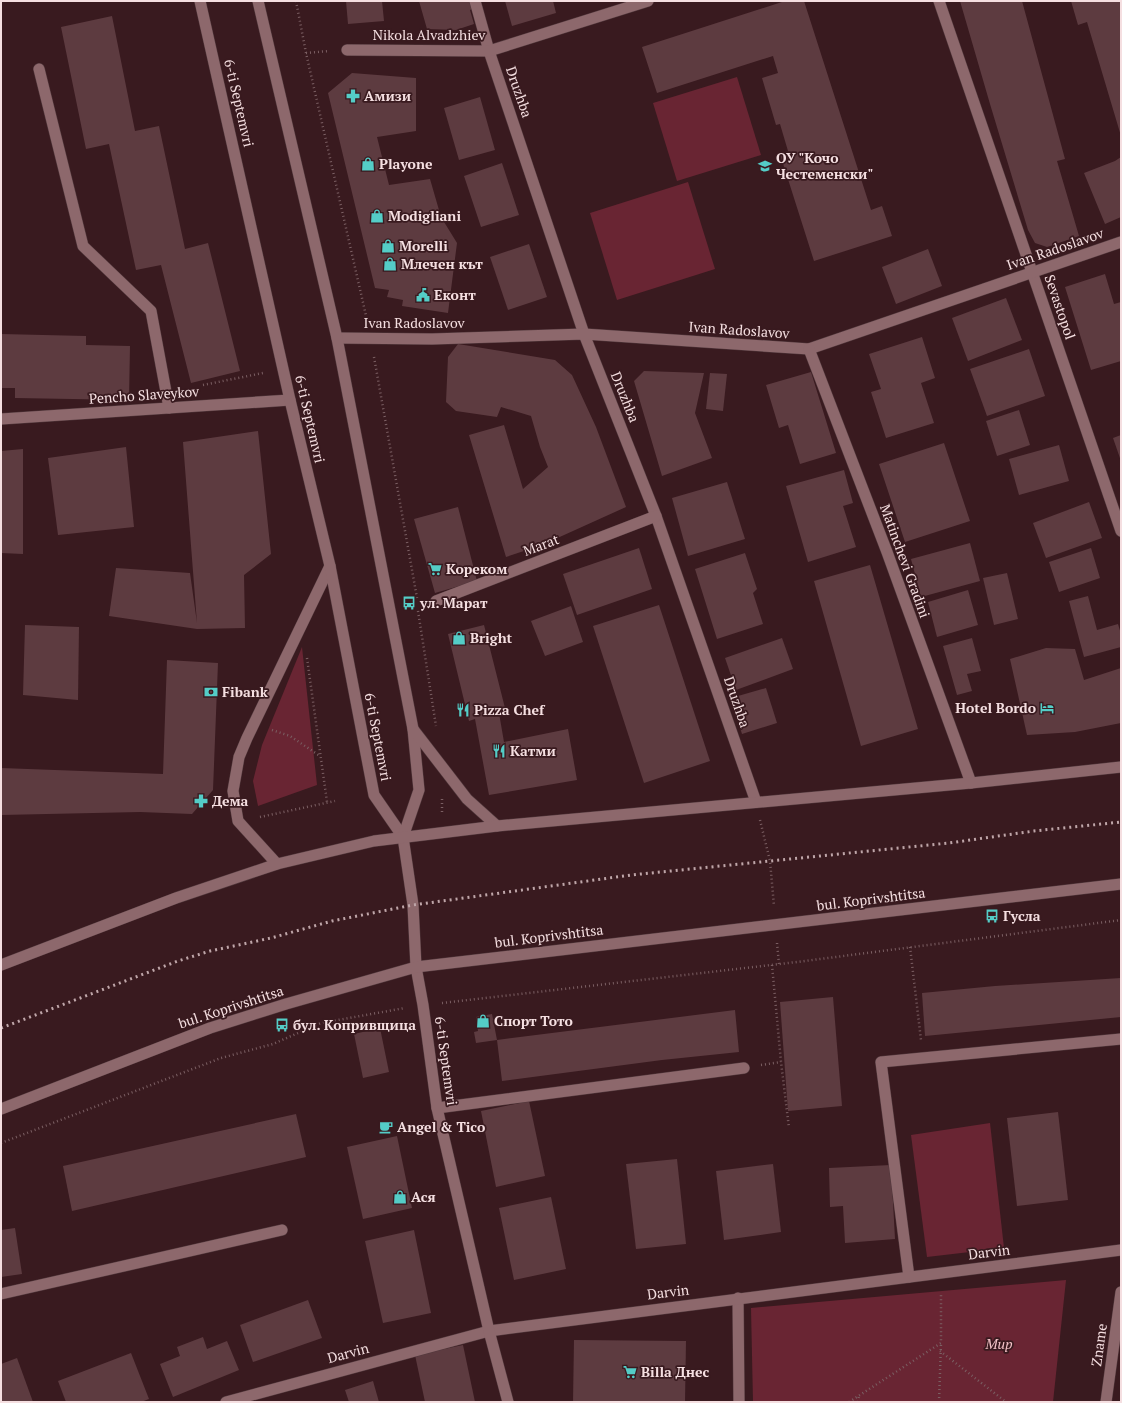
<svg xmlns="http://www.w3.org/2000/svg" width="1122" height="1403" viewBox="0 0 1122 1403" font-family="'PT Serif',serif">
	<rect width="100%" height="100%" fill="#391a1f"/>
	<!-- green -->
	<g fill="#692533">
		<polygon points="737,77 761,155 677,181 653,103"/>
		<polygon points="688,182 715,269 617,300 590,213"/>
		<polygon points="302,647 317,785 258,806 253,781 262,745"/>
		<polygon points="990,1123 1004,1248 927,1257 911,1135"/>
		<polygon points="1066,1280 1053,1402 753,1402 751,1308"/>
	</g>
	<!-- building -->
	<g fill="#5d3b40">
		<polygon points="346,1 382,1 384,21 348,24"/>
		<polygon points="419,1 472,1 474,8 470,10 474,24 456,30 427,29"/>
		<polygon points="505,1 553,1 556,13 512,26"/>
		<polygon points="785,1 804,1 871,210 882,206 892,236 814,261 780,154 788,151 780,124 776,125 762,78 778,73 773,56 657,93 642,47"/>
		<polygon points="960,1 1022,1 1065,159 1057,161 1079,236 1047,247 1035,243 1028,230 990,104"/>
		<polygon points="1071,1 1121,1 1121,136 1087,22 1078,25"/>
		<polygon points="112,16 135,131 159,126 185,249 208,243 240,371 191,383 161,265 136,270 109,144 86,149 61,27"/>
		<polygon points="352,73 416,78 416,131 377,137 389,185 430,179 441,217 457,243 448,313 402,306 403,300 387,297 389,290 375,288 328,93"/>
		<polygon points="480,97 495,150 459,160 444,108"/>
		<polygon points="1121,157 1121,217 1105,224 1084,173 1115,161"/>
		<polygon points="502,163 519,215 481,227 464,176"/>
		<polygon points="529,244 547,297 508,310 490,257"/>
		<polygon points="928,249 942,286 896,304 882,267"/>
		<polygon points="1105,274 1114,304 1121,302 1121,361 1091,370 1065,287"/>
		<polygon points="1006,298 1022,340 968,361 952,318"/>
		<polygon points="1,334 86,336 86,345 130,346 129,400 15,398 15,388 1,388"/>
		<polygon points="922,337 935,378 921,383 934,423 886,438 871,392 881,389 869,354"/>
		<polygon points="458,344 555,360 572,375 596,427 626,507 542,545 506,557 469,435 504,425 523,489 548,467 540,447 531,416 501,407 497,417 456,411 446,402 448,357"/>
		<polygon points="1029,349 1045,396 987,416 970,369"/>
		<polygon points="644,371 704,373 695,413 712,458 662,476 634,381"/>
		<polygon points="811,372 836,453 800,464 788,425 779,428 766,385"/>
		<polygon points="710,373 727,374 723,411 706,409"/>
		<polygon points="1019,410 1030,445 997,456 986,421"/>
		<polygon points="258,431 271,554 244,575 245,628 197,629 109,616 116,568 190,573 197,623 183,442"/>
		<polygon points="1121,435 1121,461 1113,438"/>
		<polygon points="944,443 970,521 905,542 879,464"/>
		<polygon points="1059,445 1069,481 1019,495 1009,459"/>
		<polygon points="126,447 134,527 58,535 48,458"/>
		<polygon points="23,449 23,554 1,553 1,451"/>
		<polygon points="844,470 853,503 843,506 856,547 808,562 786,486"/>
		<polygon points="727,482 745,539 688,556 672,498"/>
		<polygon points="1089,502 1102,538 1046,558 1033,523"/>
		<polygon points="458,507 477,581 435,593 414,519"/>
		<polygon points="970,543 980,581 921,597 911,559"/>
		<polygon points="639,548 652,589 577,615 563,574"/>
		<polygon points="1091,548 1100,578 1059,592 1049,562"/>
		<polygon points="745,553 757,589 753,593 763,624 717,639 695,569"/>
		<polygon points="870,565 918,729 861,746 814,581"/>
		<polygon points="1007,573 1018,619 994,625 983,578"/>
		<polygon points="968,590 978,625 937,637 928,602"/>
		<polygon points="1088,596 1097,630 1118,624 1121,634 1121,647 1084,657 1069,601"/>
		<polygon points="659,605 710,761 644,783 593,626"/>
		<polygon points="571,606 583,642 545,656 531,621"/>
		<polygon points="25,625 79,627 78,700 23,695"/>
		<polygon points="484,625 506,712 499,713 504,742 568,729 577,780 489,795 475,719 469,721 448,634"/>
		<polygon points="782,638 793,669 736,690 725,658"/>
		<polygon points="972,638 981,671 967,674 972,691 957,695 943,646"/>
		<polygon points="1046,648 1075,649 1084,680 1121,668 1121,723 1075,732 1027,735 1010,659"/>
		<polygon points="167,660 218,663 213,790 192,814 140,812 1,815 1,768 163,774"/>
		<polygon points="766,688 777,723 742,734 731,698"/>
		<polygon points="1121,978 1121,1017 925,1036 922,993 995,986"/>
		<polygon points="833,997 842,1106 788,1111 780,1002"/>
		<polygon points="735,1010 739,1052 662,1060 502,1081 497,1040"/>
		<polygon points="492,1014 497,1040 476,1043 474,1032 478,1031 476,1017"/>
		<polygon points="380,1028 389,1072 363,1078 354,1034"/>
		<polygon points="529,1101 545,1176 496,1187 481,1111"/>
		<polygon points="1058,1112 1068,1200 1017,1206 1007,1118"/>
		<polygon points="296,1114 306,1157 72,1211 63,1166"/>
		<polygon points="397,1136 412,1208 363,1219 347,1147"/>
		<polygon points="677,1159 686,1244 636,1249 626,1164"/>
		<polygon points="773,1164 781,1232 724,1240 716,1171"/>
		<polygon points="891,1165 895,1239 845,1243 843,1206 830,1207 829,1168"/>
		<polygon points="551,1197 566,1269 514,1280 499,1208"/>
		<polygon points="15,1228 22,1274 1,1277 1,1230"/>
		<polygon points="414,1230 431,1313 383,1323 365,1241"/>
		<polygon points="308,1300 322,1338 253,1362 240,1325"/>
		<polygon points="203,1337 207,1349 227,1341 239,1370 173,1397 160,1364 180,1356 177,1347"/>
		<polygon points="574,1340 686,1341 685,1402 573,1402"/>
		<polygon points="463,1345 475,1402 425,1402 415,1355"/>
		<polygon points="131,1353 149,1399 141,1402 66,1402 58,1381"/>
		<polygon points="17,1358 33,1402 1,1402 1,1364"/>
		<polygon points="373,1381 379,1402 349,1402 345,1390"/>
	</g>
	<g fill="none" stroke-linecap="round" stroke-linejoin="round">
		<!-- service casing -->
		<g stroke="#52393d" stroke-width="12">
			<g id="service">
				<polyline points="39,69 83,246 151,311 169,408"/>
				<polyline points="277,864 238,821 233,791 239,757 247,738 330,566"/>
				<polyline points="437,1108 744,1068"/>
				<polyline points="1,1294 282,1230"/>
			</g>
		</g>
		<!-- minor casing -->
		<g stroke="#52393d" stroke-width="12">
			<g id="minor">
				<polyline points="475,1 489,51 584,334 656,516 756,802"/>
				<polyline points="939,1 1121,531"/>
				<polyline points="347,50 489,51 648,1"/>
				<polyline points="337,338 432,339 584,334 809,349 1121,242"/>
				<polyline points="809,349 887,552 971,783"/>
				<polyline points="1,419 290,400"/>
				<polyline points="436,601 656,516"/>
				<polyline points="909,1277 881,1062 1121,1039"/>
				<polyline points="738,1298 739,1402"/>
				<polyline points="226,1402 489,1331 1121,1250"/>
				<polyline points="1106,1402 1121,1292"/>
			</g>
		</g>
		<!-- tertiary casing -->
		<g stroke="#52393d" stroke-width="12">
			<polyline id="tertiary" points="416,967 423,1005 437,1108 489,1331 508,1402"/>
		</g>
		<!-- secondary casing -->
		<g stroke="#52393d" stroke-width="12">
			<g id="secondary">
				<polyline points="200,1 290,400 330,566 374,795 403,837"/>
				<polyline points="258,1 337,338 413,729 419,790 403,837 413,905 416,967"/>
				<polyline points="413,729 467,799 497,826"/>
				<polyline points="1,965 176,898 277,864 374,841 497,826 971,783 1121,767"/>
				<polyline points="1,1109 210,1028 286,1004 416,967 1121,884"/>
			</g>
		</g>
		<!-- path -->
		<g stroke="#7b5f63" stroke-width="2.5" stroke-dasharray="1 3" stroke-linecap="butt">
			<polyline points="296,1 306,53 367,320"/>
			<polyline points="306,53 329,51"/>
			<polyline points="374,357 417,598"/>
			<polyline points="203,385 263,373"/>
			<polyline points="418,611 436,726"/>
			<polyline points="307,658 327,802"/>
			<polyline points="272,730 290,736 320,756"/>
			<polyline points="442,799 442,814"/>
			<polyline points="260,817 335,801"/>
			<polyline points="760,820 770,861 774,906"/>
			<polyline points="777,943 779,964"/>
			<polyline points="910,947 921,1040"/>
			<polyline points="772,965 781,1062 789,1128"/>
			<polyline points="442,1003 797,962 1121,920"/>
			<polyline points="761,1065 781,1062"/>
			<polyline points="1,1143 221,1058 273,1044 321,1023 405,1008"/>
			<polyline points="940,1351 1006,1402"/>
			<polyline points="849,1402 941,1343 941,1293"/>
			<polyline points="858,1402 859,1395"/>
			<polyline points="939,1402 941,1343"/>
		</g>
		<!-- service -->
		<use href="#service" stroke="#8d686c" stroke-width="11"/>
		<!-- minor -->
		<use href="#minor" stroke="#8d686c" stroke-width="11"/>
		<!-- tertiary -->
		<use href="#tertiary" stroke="#8d686c" stroke-width="11"/>
		<!-- secondary -->
		<use href="#secondary" stroke="#8d686c" stroke-width="11"/>
		<!-- rail -->
		<polyline stroke="#bfa6a9" stroke-width="3" stroke-dasharray="2 4" stroke-linecap="butt" points="1,1028 178,961 210,951 271,938 332,921 413,905 631,875 949,843 1034,831 1121,822"/>
	</g>
	<!-- icons -->
	<defs>
		<g id="pharmacy-bare" transform="scale(1.08)"><path d="M-2-6h4v4h4v4h-4v4h-4v-4h-4v-4h4Z" fill="#54cdc7" stroke="#391a1f" stroke-width="2.5" paint-order="stroke"/></g>
		<g id="shop-bare" transform="scale(1.08)"><path d="M-5-2.5h2.3a2.7 3.5 0 0 1 5.4 0H5L5.5 6h-11ZM-1.5-2.5h3a1.5 2.3 0 0 0-3 0Z" fill="#54cdc7" stroke="#391a1f" stroke-width="2.5" paint-order="stroke"/></g>
		<g id="school-bare" transform="scale(1.08)"><path d="M0-5L7-2L0 1L-7-2ZM-4 1L0 2.5L4 1V4Q0 6-4 4Z" fill="#54cdc7" stroke="#391a1f" stroke-width="2.5" paint-order="stroke"/></g>
		<g id="civic-bare" transform="scale(1.08)"><path d="M-.6-6.5H3V-4.5H.6V-3L4-1V1h2V6H-6V1h2V-1L-.6-3ZM-1.2 2.5V6h2.4V2.5Z" fill="#54cdc7" stroke="#391a1f" stroke-width="2.5" paint-order="stroke"/></g>
		<g id="supermarket-bare" transform="scale(1.08)"><path d="M-6-5.5h2.5l.6 2H6L4.5 2H-2.5L-4.4-4H-6ZM-1.5 3.2a1.3 1.3 0 1 0 .1 0ZM3 3.2a1.3 1.3 0 1 0 .1 0Z" fill="#54cdc7" stroke="#391a1f" stroke-width="2.5" paint-order="stroke"/></g>
		<g id="bus-bare" transform="scale(1.08)"><path d="M-5-6H5V4H4V6H2V4H-2V6H-4V4H-5ZM-3.5-4V0h7V-4ZM-3.5 1.2v1.5H-2V1.2ZM2 1.2v1.5H3.5V1.2Z" fill="#54cdc7" stroke="#391a1f" stroke-width="2.5" paint-order="stroke"/></g>
		<g id="bank-bare" transform="scale(1.08)"><path d="M-6-4H6V4H-6ZM0-2.3a2.3 2.3 0 1 0 0 4.6a2.3 2.3 0 1 0 0-4.6Z" fill="#54cdc7" stroke="#391a1f" stroke-width="2.5" paint-order="stroke"/></g>
		<g id="hotel-bare" transform="scale(1.08)"><path d="M-6-4.5h1.5V1H6V5H4.5V3h-9V5H-6ZM-4 0a1.8 1.8 0 1 1 3.6 0ZM.5 0V-2.5h3Q6-2.5 6 0Z" fill="#54cdc7" stroke="#391a1f" stroke-width="2.5" paint-order="stroke"/></g>
		<g id="restaurant-bare" transform="scale(1.08)"><path d="M-5-6h1v4h1v-4h1v4h1v-4h1v5L-1.5 .5V6h-2V.5L-5-1ZM5-6V6H3V1.5H1.5Q1.5-4 5-6Z" fill="#54cdc7" stroke="#391a1f" stroke-width="2.5" paint-order="stroke"/></g>
		<g id="cafe-bare" transform="scale(1.08)"><path d="M-5.5-4.5H6V0H3Q3 3.5 0 3.5H-2.5Q-5.5 3.5-5.5 0ZM3-3.2v2h1.7v-2ZM-6 4.5H4V6H-6Z" fill="#54cdc7" stroke="#391a1f" stroke-width="2.5" paint-order="stroke"/></g>
	</defs>
	<g fill-rule="evenodd">
		<use href="#pharmacy-bare" x="353" y="96"/>
		<use href="#shop-bare" x="368" y="164"/>
		<use href="#school-bare" x="765" y="166"/>
		<use href="#shop-bare" x="377" y="216"/>
		<use href="#shop-bare" x="388" y="246"/>
		<use href="#shop-bare" x="390" y="264"/>
		<use href="#civic-bare" x="423" y="295"/>
		<use href="#supermarket-bare" x="435" y="569"/>
		<use href="#bus-bare" x="409" y="603"/>
		<use href="#shop-bare" x="459" y="638"/>
		<use href="#bank-bare" x="211" y="692"/>
		<use href="#hotel-bare" x="1047" y="708"/>
		<use href="#restaurant-bare" x="463" y="710"/>
		<use href="#restaurant-bare" x="499" y="751"/>
		<use href="#pharmacy-bare" x="201" y="801"/>
		<use href="#bus-bare" x="992" y="916"/>
		<use href="#shop-bare" x="483" y="1021"/>
		<use href="#bus-bare" x="282" y="1025"/>
		<use href="#cafe-bare" x="386" y="1127"/>
		<use href="#shop-bare" x="400" y="1197"/>
		<use href="#supermarket-bare" x="630" y="1372"/>
	</g>
	<g text-anchor="middle" stroke-width="3.5" stroke-linejoin="round" paint-order="stroke">
		<!-- street labels -->
		<g font-size="14" fill="#f5dfe1" stroke="#391a1f">
			<text x="429" y="40">Nikola Alvadzhiev</text>
			<text transform="translate(519 92) rotate(71)" y="5">Druzhba</text>
			<text transform="translate(239 103) rotate(77)" y="5">6-ti Septemvri</text>
			<text transform="translate(1055 249) rotate(-19)" y="5">Ivan Radoslavov</text>
			<text transform="translate(1060 307) rotate(71)" y="5">Sevastopol</text>
			<text x="414" y="328">Ivan Radoslavov</text>
			<text transform="translate(739 330) rotate(4)" y="5">Ivan Radoslavov</text>
			<text transform="translate(144 395) rotate(-4)" y="5">Pencho Slaveykov</text>
			<text transform="translate(625 397) rotate(68)" y="5">Druzhba</text>
			<text transform="translate(310 419) rotate(77)" y="5">6-ti Septemvri</text>
			<text transform="translate(541 545) rotate(-21)" y="5">Marat</text>
			<text transform="translate(905 561) rotate(70)" y="5">Matinchevi Gradini</text>
			<text transform="translate(737 702) rotate(71)" y="5">Druzhba</text>
			<text transform="translate(378 737) rotate(79)" y="5">6-ti Septemvri</text>
			<text transform="translate(871 899) rotate(-7)" y="5">bul. Koprivshtitsa</text>
			<text transform="translate(549 936) rotate(-7)" y="5">bul. Koprivshtitsa</text>
			<text transform="translate(231 1007) rotate(-18)" y="5">bul. Koprivshtitsa</text>
			<text transform="translate(446 1061) rotate(82)" y="5">6-ti Septemvri</text>
			<text transform="translate(989 1252) rotate(-7)" y="5">Darvin</text>
			<text transform="translate(668 1292) rotate(-7)" y="5">Darvin</text>
			<text transform="translate(1099 1345) rotate(-82)" y="5">Zname</text>
			<text transform="translate(348 1353) rotate(-15)" y="5">Darvin</text>
		</g>
		<!-- poi labels -->
		<g font-size="14" font-weight="bold" fill="#f5dfe1" stroke="#391a1f" text-anchor="start">
			<text x="364" y="101">Амизи</text>
			<text x="776" y="163">ОУ "Кочо<tspan x="776" dy="16">Честеменски"</tspan></text>
			<text x="379" y="169">Playone</text>
			<text x="388" y="221">Modigliani</text>
			<text x="399" y="251">Morelli</text>
			<text x="401" y="269">Млечен кът</text>
			<text x="434" y="300">Еконт</text>
			<text x="446" y="574">Кореком</text>
			<text x="420" y="608">ул. Марат</text>
			<text x="470" y="643">Bright</text>
			<text x="222" y="697">Fibank</text>
			<text x="1036" y="713" text-anchor="end">Hotel Bordo</text>
			<text x="474" y="715">Pizza Chef</text>
			<text x="510" y="756">Катми</text>
			<text x="212" y="806">Дема</text>
			<text x="1003" y="921">Гусла</text>
			<text x="494" y="1026">Спорт Тото</text>
			<text x="293" y="1030">бул. Копривщица</text>
			<text x="397" y="1132">Angel &amp; Tico</text>
			<text x="411" y="1202">Ася</text>
			<text x="641" y="1377">Billa Днес</text>
		</g>
		<!-- park labels -->
		<g font-size="14" font-style="italic" fill="#f3c2c7" stroke="#391a1f">
			<text x="999" y="1349">Мир</text>
		</g>
	</g>
	<!-- border -->
	<rect width="1122" height="1403" fill="none" stroke="#f5dfe1" stroke-width="4"/>
</svg>
